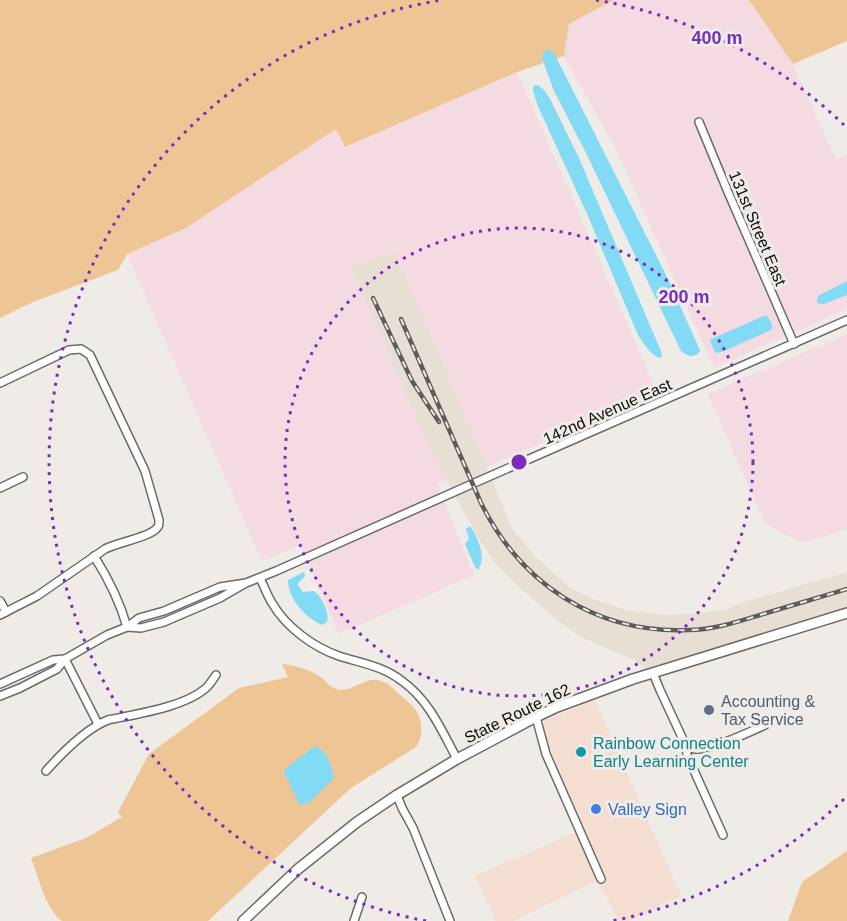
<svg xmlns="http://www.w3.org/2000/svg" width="847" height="921" viewBox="0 0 847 921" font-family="Helvetica,sans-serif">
	<rect width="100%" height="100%" fill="#efebe7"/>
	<!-- commercial -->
	<polygon fill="#f4ddd1" points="595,700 681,896 629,921 619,921 597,881 513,921 496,921 475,876 584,829 544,733 543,727 544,722 548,719"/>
	<!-- industrial -->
	<g fill="#f4dae1">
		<polygon points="614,0 749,0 793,64 836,160 847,156 847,309 714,368 617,151 564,56 569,24"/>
		<polygon points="517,72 657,392 487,467 482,458 460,468 462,473 437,484 474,575 339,634 300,545 262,561 127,254 186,228 337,129 345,147"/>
		<polygon points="847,334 847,529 802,543 765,523 708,394"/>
	</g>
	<!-- built -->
	<polygon fill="#e8dfd4" points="395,251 513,530 535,556 570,588 593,599 630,611 663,615 694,614 728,609 737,604 847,572 847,613 653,673 634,660 579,636 552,616 519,587 495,563 477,536 431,451 351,267"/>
	<!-- green -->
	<g fill="#eec595">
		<polygon points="0,0 614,0 569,24 564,56 517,72 345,147 336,129 186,228 127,254 118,270 33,302 0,318"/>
		<polygon points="749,0 847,0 847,41 793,64"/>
		<path d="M 282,664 C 297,666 310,669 322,678 C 326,682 331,688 337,689 C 352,694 365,675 381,681 C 388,683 395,690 400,695 C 405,699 410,703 414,708 C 423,719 424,736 416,747 L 351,788 L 208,921 L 62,921 C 45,908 39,878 31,858 L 86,838 L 122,817 L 118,812 L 149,754 L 239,688 L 288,677 Z"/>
		<polygon points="847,851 847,921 788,921 802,882"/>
	</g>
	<!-- water -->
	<g fill="#82daf4">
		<path d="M 547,50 L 550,50 L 554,53 L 670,283 L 698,346 L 700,351 C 694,359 687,356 681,351 L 586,153 L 554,91 L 542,58 L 543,53 Z"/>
		<path d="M 534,85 L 538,85 L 544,90 L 550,99 L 579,158 L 660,349 L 662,356 L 660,358 C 650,355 644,344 638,335 L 588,216 L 537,104 L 533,90 Z"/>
		<polygon points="847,281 847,295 824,304 817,303 818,296"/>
		<path d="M 764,316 L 767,316 C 770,320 774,325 771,330 L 724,351 L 717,353 L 715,352 L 710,341 L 711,339 Z"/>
		<path d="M 470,526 C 478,537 487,559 478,570 L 475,567 L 465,544 L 469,539 L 466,529 Z"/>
		<path d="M 304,572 L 305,576 L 299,582 L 298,585 L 303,592 L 314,591 C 322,597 330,613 327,622 L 322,625 C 305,618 288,598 288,580 Z"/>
		<path d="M 315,746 C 326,749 332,766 334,778 L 311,801 L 302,805 L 299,804 L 284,772 L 285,769 Z"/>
	</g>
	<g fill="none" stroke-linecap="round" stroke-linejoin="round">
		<!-- minor casing -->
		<g stroke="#6e6a67" stroke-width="10">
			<g id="minor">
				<polyline points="699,122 728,192 794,344"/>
				<path d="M 0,383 L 69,350 L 81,349 L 90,355 L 145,471 L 159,520 C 159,525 159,526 156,529 C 149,537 116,543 105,549 L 37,596 L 0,615"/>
				<polyline points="0,488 23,477"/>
				<path d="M 260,578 C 264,586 267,595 272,603 C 286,627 313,647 339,656 C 361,663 383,666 402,681 C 429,700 442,731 457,759"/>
				<polyline points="246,583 220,587 164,611 139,618 127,627 141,628 164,622 220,598 246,583 276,571 472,484 847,320"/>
				<polyline points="0,601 6,612"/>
				<polyline points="65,659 98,724"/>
				<polyline points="653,673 660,690 686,746 687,755 723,835"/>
				<polyline points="0,684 53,660 65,659"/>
				<path d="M 0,696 L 20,688 L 57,669 L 65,659 L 107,635 L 127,627 C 120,602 108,578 94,556"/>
				<polyline points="536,717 546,754 601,879"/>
				<path d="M 686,746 C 690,748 690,749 695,749 C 709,751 750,732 765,725"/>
				<path d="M 46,771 C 62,753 85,729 108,720 C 136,714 186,707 207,687 C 211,683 213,679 216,675"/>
				<polyline points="397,795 402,808 413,828 450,921"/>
				<polyline points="354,921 362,897"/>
			</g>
		</g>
		<!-- secondary casing -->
		<g stroke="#6e6a67" stroke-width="12">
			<polyline id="secondary" points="243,921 298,869 357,822 397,795 457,759 536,717 557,707 633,679 847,613"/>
		</g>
		<!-- minor -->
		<use href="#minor" stroke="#fff" stroke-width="7"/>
		<!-- secondary -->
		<use href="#secondary" stroke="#fff" stroke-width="9"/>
		<!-- rail casing -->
		<g stroke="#5e5c5a" stroke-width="4.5">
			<g id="rail">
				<polyline points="373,298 412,381 439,422"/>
				<path d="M 401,319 L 481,503 C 521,584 596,634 689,630 C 713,630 737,622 760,615 C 789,606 818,598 847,589"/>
			</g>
		</g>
		<!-- rail -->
		<use href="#rail" stroke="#efebe7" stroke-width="2" stroke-dasharray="7" stroke-linecap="butt"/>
	</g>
	<!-- distance rings -->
	<g fill="none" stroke="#7b2cbf" stroke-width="3" stroke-dasharray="3 6">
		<circle cx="519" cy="462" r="234"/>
		<path d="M844 799A468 468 0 0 1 612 921M426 921A468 468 0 0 1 442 0M596 0A468 468 0 0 1 844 125"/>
	</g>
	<!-- markers -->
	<circle fill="#5c6f8a" stroke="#efebe7" stroke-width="2" cx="709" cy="710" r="6"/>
	<circle fill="#0f9aa8" stroke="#efebe7" stroke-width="2" cx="581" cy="752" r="6"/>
	<circle fill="#3f7fe0" stroke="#efebe7" stroke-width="2" cx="596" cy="809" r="6"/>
	<g text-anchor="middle" stroke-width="6" stroke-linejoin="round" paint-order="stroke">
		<!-- street labels -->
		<g font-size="16" fill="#0d0c0b" stroke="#efebe7">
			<text transform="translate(758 228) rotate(67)" y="6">131st Street East</text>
			<text transform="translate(607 411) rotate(-24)" y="6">142nd Avenue East</text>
			<text transform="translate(517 713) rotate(-26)" y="6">State Route 162</text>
		</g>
		<!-- service labels -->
		<g font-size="16" fill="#4e5e75" stroke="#efebe7" text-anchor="start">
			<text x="721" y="707">Accounting &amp;<tspan x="721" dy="18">Tax Service</tspan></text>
		</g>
		<!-- culture labels -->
		<g font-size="16" fill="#0d838f" stroke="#efebe7" text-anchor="start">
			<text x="593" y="749">Rainbow Connection<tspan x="593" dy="18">Early Learning Center</tspan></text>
		</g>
		<!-- shop labels -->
		<g font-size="16" fill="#366cbe" stroke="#efebe7" text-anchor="start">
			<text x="608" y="815">Valley Sign</text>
		</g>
	</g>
	<circle cx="519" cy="462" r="9" fill="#7b2cbf" stroke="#efebe7" stroke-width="3"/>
	<g font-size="18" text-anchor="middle" font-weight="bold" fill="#7b2cbf" stroke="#efebe7" stroke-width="6" stroke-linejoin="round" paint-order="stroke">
		<text x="717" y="44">400 m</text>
		<text x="684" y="303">200 m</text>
	</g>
</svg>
